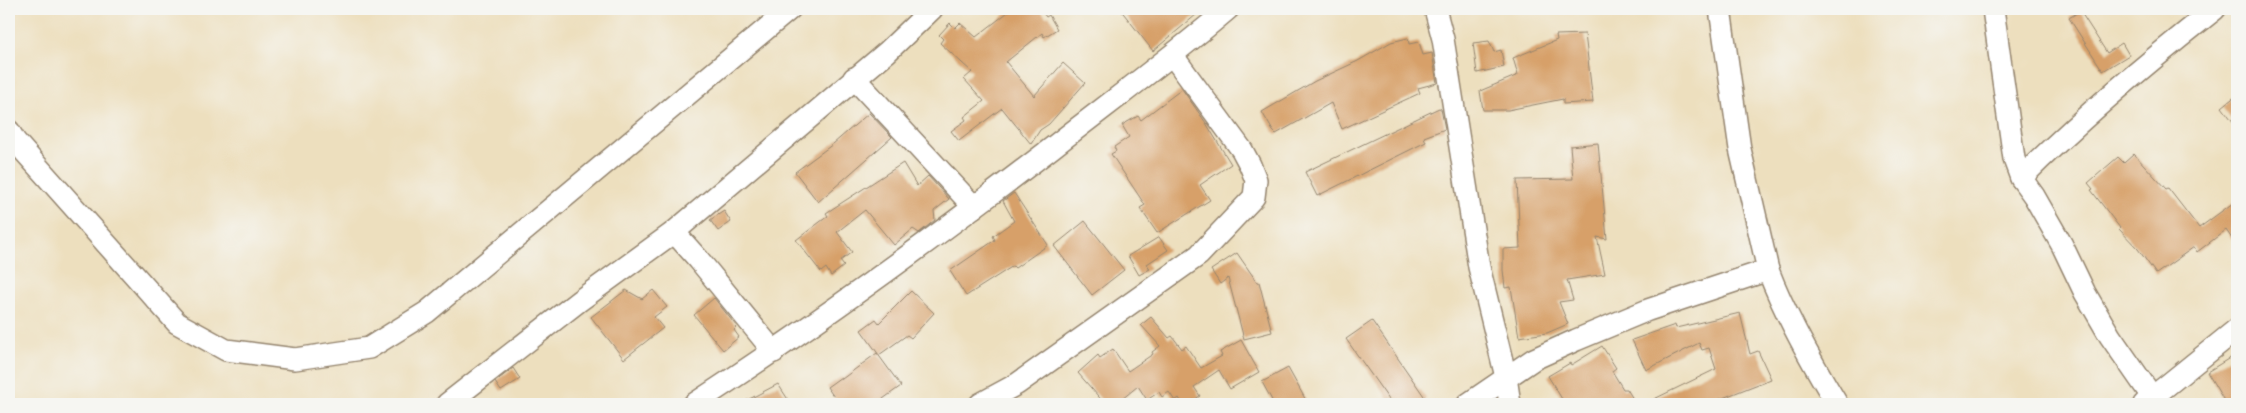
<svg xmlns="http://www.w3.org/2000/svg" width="2246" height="413" viewBox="0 0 2246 413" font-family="'IM FELL DW Pica',serif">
	<rect width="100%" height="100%" fill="#f6f6f2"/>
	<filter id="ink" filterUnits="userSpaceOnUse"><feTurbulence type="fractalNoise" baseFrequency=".02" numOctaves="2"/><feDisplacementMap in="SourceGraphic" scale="10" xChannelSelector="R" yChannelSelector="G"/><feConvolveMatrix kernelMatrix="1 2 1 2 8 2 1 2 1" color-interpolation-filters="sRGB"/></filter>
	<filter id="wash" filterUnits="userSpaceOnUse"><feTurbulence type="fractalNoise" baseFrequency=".0096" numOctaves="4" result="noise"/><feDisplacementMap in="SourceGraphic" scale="20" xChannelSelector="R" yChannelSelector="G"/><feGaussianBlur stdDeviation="1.12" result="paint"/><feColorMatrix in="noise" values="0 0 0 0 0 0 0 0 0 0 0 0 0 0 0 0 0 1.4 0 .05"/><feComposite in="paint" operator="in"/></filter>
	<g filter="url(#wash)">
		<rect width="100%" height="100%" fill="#eddfbe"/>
		<g id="blocks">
			<!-- building -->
			<g fill="#d7a069">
				<polygon points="1012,9 1040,9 1046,17 1049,15 1057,29 1044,37 1042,33 1006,62 1034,96 1063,63 1085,83 1049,124 1040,130 1031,144 1002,108 959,141 951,131 966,120 964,117 984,101 964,79 972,72 940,43 943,39 939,35 950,23 955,28 960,23 976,37"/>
				<polygon points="1120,9 1203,9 1153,51"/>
				<polygon points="2080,11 2107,53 2122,43 2129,55 2103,71 2069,18"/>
				<polygon points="1585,34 1593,102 1563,104 1563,99 1508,110 1483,110 1480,91 1518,75 1513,58 1557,40 1556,35"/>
				<polygon points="1408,38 1409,44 1419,42 1423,55 1432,53 1437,83 1418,88 1420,93 1342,129 1331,103 1276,134 1273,131 1262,112 1315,81 1358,61 1391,42"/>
				<polygon points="1489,41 1494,52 1501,50 1504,67 1477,73 1473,43"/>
				<polygon points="1182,89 1206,123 1231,164 1200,185 1210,200 1157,233 1140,208 1145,205 1111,154 1116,151 1114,147 1129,137 1122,125 1138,116 1141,120"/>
				<polygon points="2237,95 2237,127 2222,107"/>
				<polygon points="1439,108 1441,109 1445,129 1424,137 1426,142 1317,196 1305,172"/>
				<polygon points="869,113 892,137 818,202 795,172 833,144"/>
				<polygon points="1598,143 1607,239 1597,237 1605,274 1567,280 1573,300 1559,302 1568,324 1547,333 1519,337 1511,287 1505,288 1503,270 1503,249 1520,248 1517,180 1573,179 1570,146"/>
				<polygon points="2134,154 2166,189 2168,188 2199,228 2237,200 2237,246 2226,230 2197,252 2194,247 2156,274 2138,249 2119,229 2120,228 2091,190 2093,189 2088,183 2118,157 2124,163"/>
				<polygon points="903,163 917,186 928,176 949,199 934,211 935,220 919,233 913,229 894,245 865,210 837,232 852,252 840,261 844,266 831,276 826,268 821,272 796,240 828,216 826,213"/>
				<polygon points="1014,193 1048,245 1015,268 1013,266 966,296 950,271 995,240 993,236 1014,221 1003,201"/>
				<polygon points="724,211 731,222 718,231 710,220"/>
				<polygon points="1085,221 1124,270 1092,295 1054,246"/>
				<polygon points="1159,237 1168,250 1147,264 1150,269 1139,275 1128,256"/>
				<polygon points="1237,253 1257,282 1259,282 1272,332 1244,339 1228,278 1220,284 1211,270"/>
				<polygon points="626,290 642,299 653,290 667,307 654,317 663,328 624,359 591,317"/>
				<polygon points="911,291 934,313 911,338 907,335 879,355 861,330 876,319 879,323"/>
				<polygon points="714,298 737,327 734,330 739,337 723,350 694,315"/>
				<polygon points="1740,313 1750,354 1758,351 1771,379 1715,401 1716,404 1644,404 1716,369 1709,348 1702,350 1699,343 1646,370 1632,340 1675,325 1676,328"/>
				<polygon points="1151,317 1169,338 1172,336 1182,349 1186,346 1201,368 1222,356 1220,352 1241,340 1259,372 1230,389 1219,370 1194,387 1200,396 1187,404 1183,404 1179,398 1175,401 1169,392 1162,397 1159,392 1147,400 1138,386 1116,404 1105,404 1078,373 1098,355 1100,358 1113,349 1128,371 1153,354 1152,352 1160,346 1141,325"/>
				<polygon points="1372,321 1426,399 1419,404 1392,404 1346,339"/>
				<polygon points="1602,346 1616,368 1612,371 1623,389 1627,389 1636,404 1565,404 1548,376 1570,363 1571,365"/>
				<polygon points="877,353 901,386 876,404 839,404 827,387 841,377 842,379"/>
				<polygon points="2233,356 2237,363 2237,401 2232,404 2226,404 2207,372"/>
				<polygon points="513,368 520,379 501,391 495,382"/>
				<polygon points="1288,368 1308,404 1274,404 1262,382"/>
				<polygon points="778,384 791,404 740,404"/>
			</g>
		</g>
	</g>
	<g filter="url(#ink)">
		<use href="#blocks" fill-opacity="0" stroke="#94846e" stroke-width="1"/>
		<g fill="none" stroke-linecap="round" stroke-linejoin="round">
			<!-- minor casing -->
			<g stroke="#94846e" stroke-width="24">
				<g id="minor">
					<polyline points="1435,9 1443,39 1479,267 1506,377 1510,404"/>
					<polyline points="1720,9 1740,149 1768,270"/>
					<polyline points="1993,9 2014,159 2021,178"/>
					<polyline points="854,78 974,207"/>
					<polyline points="9,131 15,141 177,323 226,350 295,359 369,348 427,312 790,9"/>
					<polyline points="674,232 699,260 774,352"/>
					<path d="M 2153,398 L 2110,336 L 2085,293 L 2062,245 L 2034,196 L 2021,178 C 2082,117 2148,62 2215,9"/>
					<polyline points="447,404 579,301 674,232 887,52 932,9"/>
					<path d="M 694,404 C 817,324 936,237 1053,147 C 1112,101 1172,57 1228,9"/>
					<polyline points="980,404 1017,384 1199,255 1254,197 1256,180 1250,165 1242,150 1173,56"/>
					<path d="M 1468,404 L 1534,359 L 1576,340 L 1648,310 L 1768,270 C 1786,317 1811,361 1837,404"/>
					<polyline points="2144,404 2237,329"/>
				</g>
			</g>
			<!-- minor -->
			<use href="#minor" stroke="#fff" stroke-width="21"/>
		</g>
	</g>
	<!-- margin -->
	<rect width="2246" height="413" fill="none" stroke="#f6f6f2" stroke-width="30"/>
</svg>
